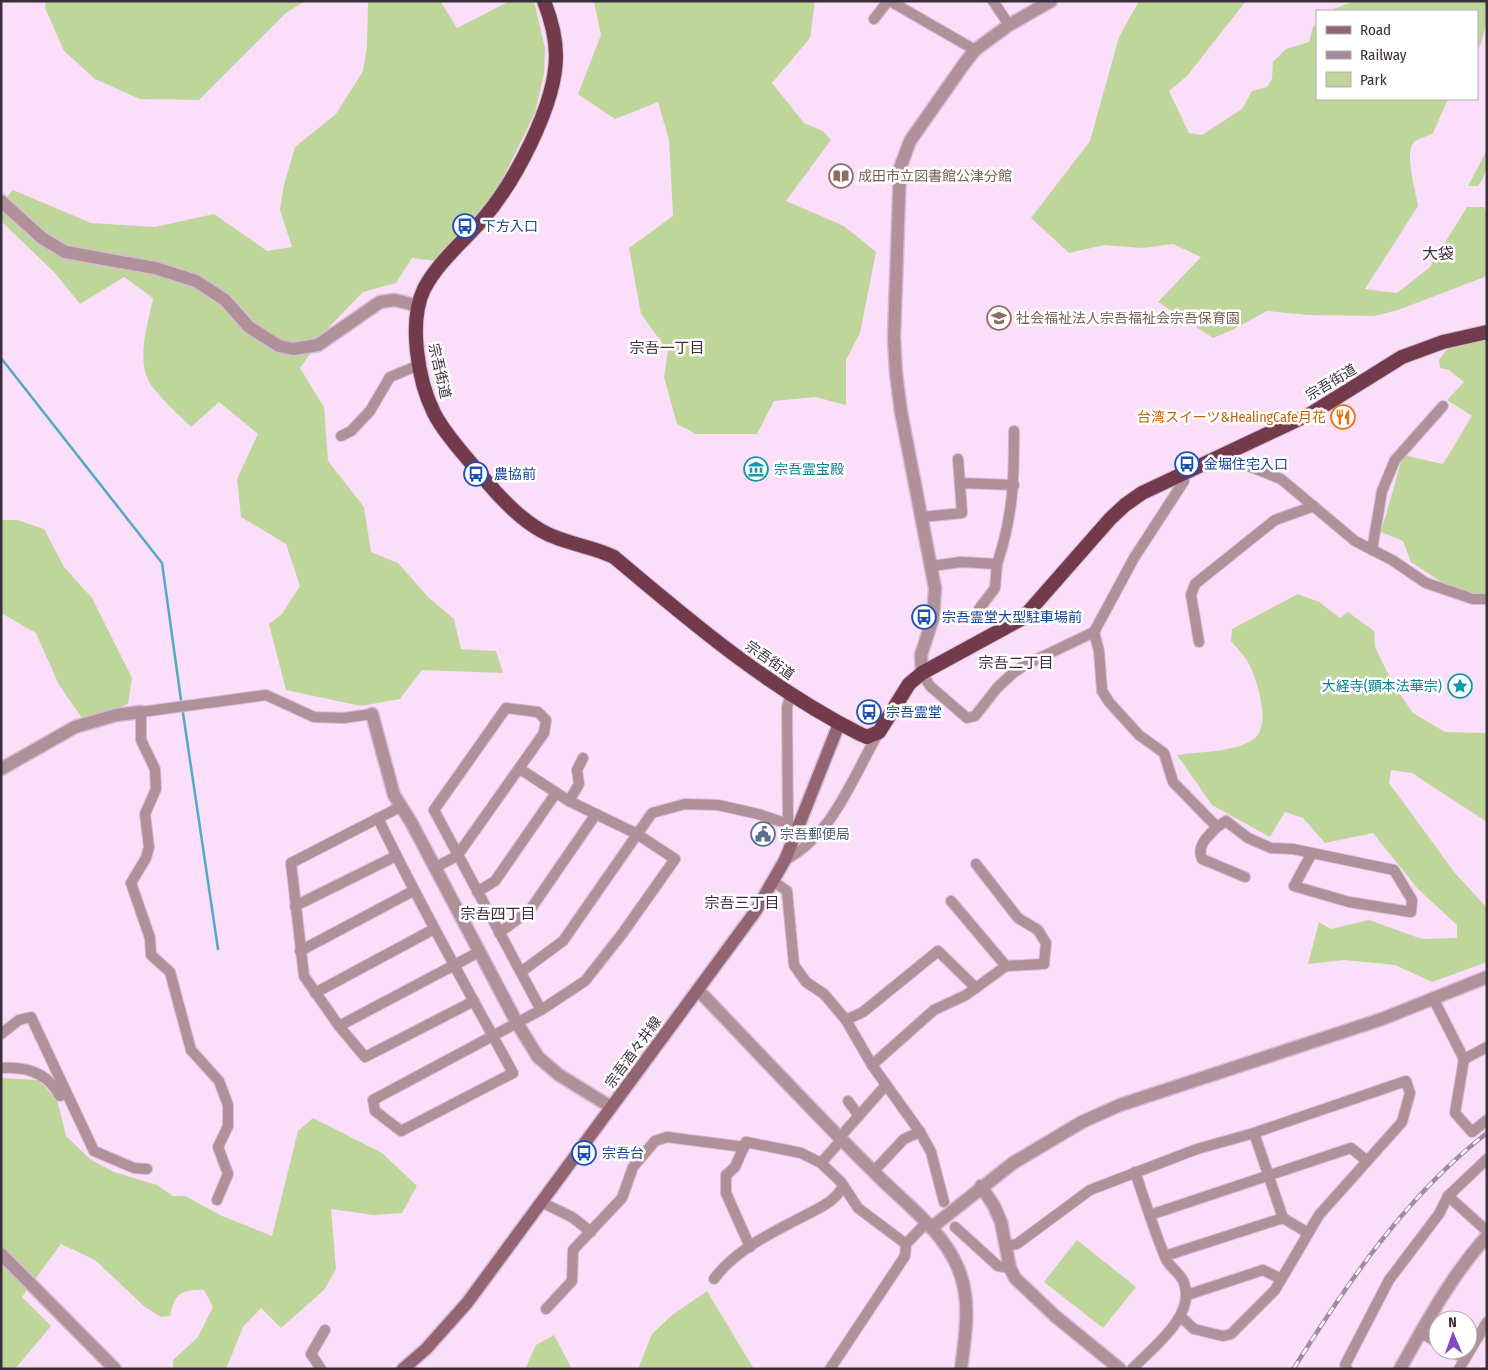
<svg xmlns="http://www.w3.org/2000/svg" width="1488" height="1370" viewBox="0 0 1488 1370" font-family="'Fira Sans Condensed','Noto Sans JP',sans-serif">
	<rect width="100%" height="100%" fill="#fbdef9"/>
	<!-- green -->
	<g fill="#bfd69b">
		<polygon points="46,1 305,1 286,13 199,100 140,99 95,79 64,51 45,8"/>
		<path d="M 368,1 L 443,1 L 442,4 L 457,28 L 510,1 L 534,1 L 545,48 L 544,74 L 535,113 L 495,194 L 437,261 L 412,258 L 396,283 L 363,292 L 331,325 L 300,368 L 324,407 L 328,461 L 364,507 L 371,552 L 398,563 L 428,597 L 454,619 L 461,649 L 496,651 L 503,673 L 422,670 L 400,699 L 361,706 L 286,690 L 269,624 L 282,614 L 300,586 L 286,544 L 241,517 L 237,479 L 258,434 L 219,402 L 191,427 C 178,414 162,400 151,385 C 135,360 148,325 153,298 L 124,277 L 80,304 L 55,273 L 1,221 L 1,204 L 13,190 L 91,223 L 155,227 L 214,214 L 267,251 L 292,247 L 280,210 L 284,185 L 295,147 L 336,114 L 363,71 L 367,46 Z"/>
		<polygon points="566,1 815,1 810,38 772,83 804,123 823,131 831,140 786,201 844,226 876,252 860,333 846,360 846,405 815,397 774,401 757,434 696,434 677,424 664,377 668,351 641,314 629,248 673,216 669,140 658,102 615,119 578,94 601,35 594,2"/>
		<path d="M 1139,1 L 1246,1 L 1187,76 L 1169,91 L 1189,133 L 1202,135 L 1242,109 L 1252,91 L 1267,87 L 1272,79 L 1273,62 L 1286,49 L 1309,42 L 1313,27 L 1317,23 L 1317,99 L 1448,99 L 1433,133 C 1428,136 1420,138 1415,141 C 1403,151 1416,191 1418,206 L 1365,289 L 1397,293 L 1430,267 L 1467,207 L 1484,207 L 1487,214 L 1487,276 L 1398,310 L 1374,316 L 1308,315 L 1267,311 L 1232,330 L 1213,338 L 1158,302 L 1201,257 L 1173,244 L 1142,248 L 1104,245 L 1069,253 L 1031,218 L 1090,141 L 1119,37 Z"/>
		<path d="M 1355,1 L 1487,1 C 1487,17 1485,38 1477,52 L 1477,11 L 1328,11 Z"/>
		<path d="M 1487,150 C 1487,164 1487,174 1478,186 L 1468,186 Z"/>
		<polygon points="1487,337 1487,596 1449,587 1411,562 1403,541 1381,532 1403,455 1443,464 1472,416 1447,400 1464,382 1449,370 1440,368 1439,360 1450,345"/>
		<polygon points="1,520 17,520 44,529 64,567 92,598 132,678 128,704 99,715 82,718 59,685 36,633 1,613"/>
		<path d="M 1298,594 L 1319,602 L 1340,618 L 1348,612 L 1374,631 L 1375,647 L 1393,684 L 1413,713 L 1445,732 L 1486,733 L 1487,731 L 1487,822 L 1412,773 L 1391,770 L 1389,783 L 1455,873 L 1487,908 L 1487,962 L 1432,982 L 1395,965 L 1344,960 L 1308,964 L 1319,922 L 1331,929 L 1369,920 L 1422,939 L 1457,938 L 1457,925 L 1418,889 L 1373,833 L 1325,843 L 1303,818 L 1285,812 L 1270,837 L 1212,805 L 1177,755 C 1198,752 1238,752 1255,738 C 1272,724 1256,674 1246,659 C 1241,652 1236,647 1231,641 L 1232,629 Z"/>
		<path d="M 1,1078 L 38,1080 L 57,1099 L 66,1136 L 91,1160 L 114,1172 L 157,1185 L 173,1196 L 185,1196 L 222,1216 L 272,1236 L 298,1131 L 313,1118 L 382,1153 L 417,1186 L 402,1213 L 374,1215 L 331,1209 L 336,1269 L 324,1290 L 281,1328 L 261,1308 L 243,1327 L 226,1369 L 173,1369 L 173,1360 L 198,1337 L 213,1307 L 204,1290 C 181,1290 175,1292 170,1316 L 161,1317 L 145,1307 L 95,1260 L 61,1244 L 22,1297 L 51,1326 L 15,1369 L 1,1369 Z"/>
		<polygon points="1077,1240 1136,1287 1103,1328 1044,1282"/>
		<polygon points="707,1291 754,1369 638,1369 652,1334 671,1316"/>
		<polygon points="554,1335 572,1369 525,1369 536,1345"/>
	</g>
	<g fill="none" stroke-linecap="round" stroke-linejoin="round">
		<!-- stream -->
		<g stroke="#53a9c1" stroke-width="2.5">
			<polyline points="1,358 162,563 181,700"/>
			<polyline points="183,713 218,949"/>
		</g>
		<!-- minor casing -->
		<g stroke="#d4bbd3" stroke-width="12">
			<g id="minor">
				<polyline points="890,1 975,50"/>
				<polyline points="993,1 1009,25"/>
				<polyline points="874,19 888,1"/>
				<polyline points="341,436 351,431 370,411 390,377 419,365"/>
				<polyline points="1221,455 1281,479 1355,541 1392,560 1426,583 1473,599 1487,599"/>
				<polyline points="960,483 1014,485"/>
				<polyline points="922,517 962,513 958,459"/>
				<polyline points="1372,550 1382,491 1395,460 1443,406"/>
				<path d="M 932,566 L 961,562 L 997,564 C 1013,516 1014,482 1014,431"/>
				<polyline points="979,609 995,588 997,564"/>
				<polyline points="1094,632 1099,651 1102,691 1109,702 1139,735 1164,753 1173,782 1217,827 1226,821 1248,838 1271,848 1293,849 1394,870 1412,900 1411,912 1349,902 1294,886 1312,853"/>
				<polyline points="1199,642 1191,595 1195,584 1275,520 1314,506"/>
				<polyline points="922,673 930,686 967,718 975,716 997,688 1013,673 1025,665 1094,632 1134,558 1184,481 1182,474"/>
				<polyline points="569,801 579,784 577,770 583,758"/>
				<polyline points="400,807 291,863 304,976 339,1026 365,1057 474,1001"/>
				<path d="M 378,818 C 419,904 467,988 513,1073 L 401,1131 L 375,1111 L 373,1100 L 541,1010 L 585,981 L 622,934 L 675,859 L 637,834 L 569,801 L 520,769"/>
				<polyline points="788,824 787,707 791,694"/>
				<path d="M 1217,827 C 1208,836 1196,846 1202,859 L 1245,877"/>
				<path d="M 785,860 C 834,834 852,778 879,732"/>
				<polyline points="434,868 457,856 544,733 546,720 538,712 506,708 434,810 541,1010"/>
				<polyline points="773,881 787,891 794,965 806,982 824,994 846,1020 872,1065 920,1132 931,1152 944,1202"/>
				<polyline points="477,892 495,881 556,793"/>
				<polyline points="951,901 1006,966"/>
				<polyline points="295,906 396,856"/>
				<polyline points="499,933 530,910 596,814"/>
				<polyline points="300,951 413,891"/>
				<polyline points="521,972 563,941 652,813 685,804 718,805 758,814 797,827"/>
				<polyline points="315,993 434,929"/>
				<polyline points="1434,1000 1464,1059 1455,1113 1472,1132 1487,1120"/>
				<polyline points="846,1020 863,1012 938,951 976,988"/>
				<polyline points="339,1026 479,952"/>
				<polyline points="1,1034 19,1020 31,1017 94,1151 134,1168 147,1169"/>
				<polyline points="1464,1059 1487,1047"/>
				<polyline points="872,1065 934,1010 966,995 1006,966 1044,964 1046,943 1038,930 1018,918 976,864"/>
				<path d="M 1,1068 C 26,1066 48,1073 60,1096"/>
				<polyline points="848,1101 859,1116"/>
				<polyline points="1254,1133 1283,1218"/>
				<polyline points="840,1137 886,1085"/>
				<polyline points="842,1139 821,1163 841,1182 858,1208 906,1244 926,1223"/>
				<polyline points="873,1172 904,1139 920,1132"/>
				<polyline points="1448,1196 1487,1231"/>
				<polyline points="217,1200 228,1174 218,1147 228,1126 228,1105 219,1081 191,1050 170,972 151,955 150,938 131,883 146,858 149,847 145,814 156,789 155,769 141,740 141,712 266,695 314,717 343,718 372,714"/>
				<polyline points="541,1202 572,1217 591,1232"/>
				<polyline points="1150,1215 1351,1148 1367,1161"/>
				<polyline points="955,1227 998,1266 1010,1268"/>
				<polyline points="1005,1246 1017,1244 1090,1190 1197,1149 1254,1133 1406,1081 1410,1093 1402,1122 1319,1215 1275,1290 1231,1334 1223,1336 1194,1329 1181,1317"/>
				<polyline points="750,1247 726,1193 726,1175 735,1167 746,1142 801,1153 821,1163"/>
				<polyline points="1165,1256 1283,1218 1308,1233"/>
				<path d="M 714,1279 C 735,1250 773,1232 804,1216 C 819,1208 835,1202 843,1186"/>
				<polyline points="1187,1295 1263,1270 1281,1279"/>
				<polyline points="546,1309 572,1281 573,1250 622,1198 633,1167 655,1141 667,1137 744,1147"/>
				<polyline points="1420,1332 1438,1343"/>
				<polyline points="1450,1350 1465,1359"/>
				<polyline points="321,1369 311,1354 325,1330"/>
				<polyline points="830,1369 905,1256 906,1244"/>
				<path d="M 1132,1369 C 1153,1347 1196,1316 1184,1283 C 1181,1273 1170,1268 1166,1259 C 1154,1231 1145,1201 1135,1172"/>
				<polyline points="1347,1369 1345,1365 1389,1280 1439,1214 1448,1196 1487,1159"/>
				<polyline points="1459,1369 1487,1322"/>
			</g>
		</g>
		<!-- tertiary casing -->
		<g stroke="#d4bbd3" stroke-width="15">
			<g id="tertiary">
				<polyline points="1,201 42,238 65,252 155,268 196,281 225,300 249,327 279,346 293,349 318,345 380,302 395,300 419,306"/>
				<polyline points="922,673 921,655 933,618 935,588 901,412 896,373 894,338 900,168 910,141 964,64 975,50 1009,25 1051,1"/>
				<polyline points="372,714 394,795 411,822 517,1023 538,1057 559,1075 611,1107"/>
				<polyline points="1,769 75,727 116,715 141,712"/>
				<path d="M 698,990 C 757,1051 814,1113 874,1172 C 903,1202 942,1229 958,1268 C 972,1300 965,1336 961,1369"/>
				<polyline points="981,1186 994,1206 1001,1222 1010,1268 1015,1278 1055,1316 1120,1369"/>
				<polyline points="931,1228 1013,1163 1082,1122 1120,1105 1382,1019 1487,977"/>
				<polyline points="1,1254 115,1369"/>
				<path d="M 1400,1369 C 1426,1323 1451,1276 1487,1236"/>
			</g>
		</g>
		<!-- secondary casing -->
		<g stroke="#d4bbd3" stroke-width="15">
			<polyline id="secondary" points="403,1369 426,1349 467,1303 755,912 785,860 839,724"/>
		</g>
		<!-- trunk casing -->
		<g stroke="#d4bbd3" stroke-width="16">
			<path id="trunk" d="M 544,1 C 551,19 556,37 556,56 C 556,105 514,183 483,219 C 463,242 438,262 424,289 C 408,322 418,381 434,413 C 441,427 451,439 460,450 C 484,478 508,511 540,530 C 563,544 590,545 614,557 C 692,623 769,688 860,734 L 867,737 L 879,732 L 909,684 L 922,673 L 1023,618 L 1110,519 L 1125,505 L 1142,493 L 1312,413 L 1402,357 L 1443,342 L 1487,332"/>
		</g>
		<!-- minor -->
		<use href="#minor" stroke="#b09099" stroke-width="10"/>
		<!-- tertiary -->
		<use href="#tertiary" stroke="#b09099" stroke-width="12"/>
		<!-- secondary -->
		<use href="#secondary" stroke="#936573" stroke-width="12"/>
		<!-- trunk -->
		<use href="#trunk" stroke="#733a4c" stroke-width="14"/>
		<!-- rail casing -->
		<g stroke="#a08b9f" stroke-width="4.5">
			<path id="rail" d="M 1294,1368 C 1348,1282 1406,1196 1487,1133"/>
		</g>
		<!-- rail -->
		<use href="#rail" stroke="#fff" stroke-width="2.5" stroke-dasharray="8" stroke-linecap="butt"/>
	</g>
	<!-- icons -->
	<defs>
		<g id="library-ring" transform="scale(1.25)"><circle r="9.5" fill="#fff" stroke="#8d6e63" stroke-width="1.5"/><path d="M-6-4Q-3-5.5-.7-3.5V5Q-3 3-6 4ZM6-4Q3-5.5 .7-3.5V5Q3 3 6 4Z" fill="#8d6e63"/></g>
		<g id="bus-ring" transform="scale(1.25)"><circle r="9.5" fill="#fff" stroke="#1a4fb4" stroke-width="1.5"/><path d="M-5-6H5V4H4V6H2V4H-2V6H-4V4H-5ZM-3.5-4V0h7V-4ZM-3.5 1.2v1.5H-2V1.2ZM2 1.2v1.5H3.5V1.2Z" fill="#1a4fb4"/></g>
		<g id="school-ring" transform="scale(1.25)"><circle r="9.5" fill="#fff" stroke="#8d6e63" stroke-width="1.5"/><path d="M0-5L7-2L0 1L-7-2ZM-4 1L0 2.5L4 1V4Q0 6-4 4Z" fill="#8d6e63"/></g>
		<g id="restaurant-ring" transform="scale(1.25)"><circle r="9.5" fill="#fff" stroke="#e8710a" stroke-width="1.5"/><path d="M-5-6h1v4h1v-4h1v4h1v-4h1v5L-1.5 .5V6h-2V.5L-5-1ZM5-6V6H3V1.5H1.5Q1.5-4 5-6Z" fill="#e8710a"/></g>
		<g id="museum-ring" transform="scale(1.25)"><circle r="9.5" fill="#fff" stroke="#0f9aa8" stroke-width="1.5"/><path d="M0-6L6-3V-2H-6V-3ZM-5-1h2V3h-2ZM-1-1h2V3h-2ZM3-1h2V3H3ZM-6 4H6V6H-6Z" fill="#0f9aa8"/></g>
		<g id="sight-ring" transform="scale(1.25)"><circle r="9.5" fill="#fff" stroke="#0f9aa8" stroke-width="1.5"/><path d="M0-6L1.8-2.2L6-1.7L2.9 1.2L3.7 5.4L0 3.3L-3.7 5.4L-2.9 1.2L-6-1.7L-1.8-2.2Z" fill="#0f9aa8"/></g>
		<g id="civic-ring" transform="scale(1.25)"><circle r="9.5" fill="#fff" stroke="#5c6f8a" stroke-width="1.5"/><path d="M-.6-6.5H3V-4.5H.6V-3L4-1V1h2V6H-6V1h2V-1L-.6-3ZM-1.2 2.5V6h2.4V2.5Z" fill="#5c6f8a"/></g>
	</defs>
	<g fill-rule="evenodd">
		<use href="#library-ring" x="841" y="176"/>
		<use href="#bus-ring" x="465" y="226"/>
		<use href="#school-ring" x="999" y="318"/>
		<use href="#restaurant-ring" x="1343" y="417"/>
		<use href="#bus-ring" x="1187" y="464"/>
		<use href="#museum-ring" x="756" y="469"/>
		<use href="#bus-ring" x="476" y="474"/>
		<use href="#bus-ring" x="924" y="617"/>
		<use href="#sight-ring" x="1460" y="686"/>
		<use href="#bus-ring" x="869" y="712"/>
		<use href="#civic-ring" x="763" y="834"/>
		<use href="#bus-ring" x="584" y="1153"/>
	</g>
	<g text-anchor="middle" stroke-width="5" stroke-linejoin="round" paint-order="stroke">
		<!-- education labels -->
		<g font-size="14" fill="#785e54" stroke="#fff" text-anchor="start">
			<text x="858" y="181">成田市立図書館公津分館</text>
			<text x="1016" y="323">社会福祉法人宗吾福祉会宗吾保育園</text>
		</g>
		<!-- transit labels -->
		<g font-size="14" fill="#164399" stroke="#fff" text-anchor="start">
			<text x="482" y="231">下方入口</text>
			<text x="1204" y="469">金堀住宅入口</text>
			<text x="494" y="479">農協前</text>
			<text x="942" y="622">宗吾霊堂大型駐車場前</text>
			<text x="886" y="717">宗吾霊堂</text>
			<text x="602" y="1158">宗吾台</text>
		</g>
		<!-- street labels -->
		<g font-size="14" fill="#392e39" stroke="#fff">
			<text transform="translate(440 371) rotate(77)" y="5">宗吾街道</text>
			<text transform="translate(1331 382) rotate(-31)" y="5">宗吾街道</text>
			<text transform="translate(770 660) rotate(35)" y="5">宗吾街道</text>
			<text transform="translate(633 1052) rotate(-54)" y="5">宗吾酒々井線</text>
		</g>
		<!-- food labels -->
		<g font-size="14" fill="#c56008" stroke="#fff" text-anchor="end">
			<text x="1326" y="422">台湾スイーツ&amp;HealingCafe月花</text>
		</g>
		<!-- culture labels -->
		<g font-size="14" fill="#0d838f" stroke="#fff" text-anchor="start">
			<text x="774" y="474">宗吾霊宝殿</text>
			<text x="1442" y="691" text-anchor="end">大経寺(顕本法華宗)</text>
		</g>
		<!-- service labels -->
		<g font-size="14" fill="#4e5e75" stroke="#fff" text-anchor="start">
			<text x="780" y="839">宗吾郵便局</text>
		</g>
		<!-- neighbourhood labels -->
		<g font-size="15" fill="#402a40" stroke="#fff">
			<text x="667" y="353">宗吾一丁目</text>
			<text x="1016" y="668">宗吾二丁目</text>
			<text x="742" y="908">宗吾三丁目</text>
			<text x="498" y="919">宗吾四丁目</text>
		</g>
		<!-- quarter labels -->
		<g font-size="16" fill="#402a40" stroke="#fff">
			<text x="1438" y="259">大袋</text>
		</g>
	</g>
	<!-- border -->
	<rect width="1488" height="1370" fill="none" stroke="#392e39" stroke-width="5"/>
	<!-- legend -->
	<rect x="1316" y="10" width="162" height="90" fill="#ffffff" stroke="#b0abb0"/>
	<rect x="1326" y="26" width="25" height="8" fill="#936573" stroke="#b0abb0"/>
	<text x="1360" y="35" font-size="15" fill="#392e39">Road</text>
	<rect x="1326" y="51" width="25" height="8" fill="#a08b9f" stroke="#b0abb0"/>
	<text x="1360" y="60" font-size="15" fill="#392e39">Railway</text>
	<rect x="1326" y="72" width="25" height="15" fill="#bfd69b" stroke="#b0abb0"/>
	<text x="1360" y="85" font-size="15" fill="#392e39">Park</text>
	<!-- north arrow -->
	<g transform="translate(1453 1335) rotate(358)"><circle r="24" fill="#ffffff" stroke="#b0abb0"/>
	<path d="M0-4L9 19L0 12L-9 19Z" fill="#834ac1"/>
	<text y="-8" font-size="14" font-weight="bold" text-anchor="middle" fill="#392e39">N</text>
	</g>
</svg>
